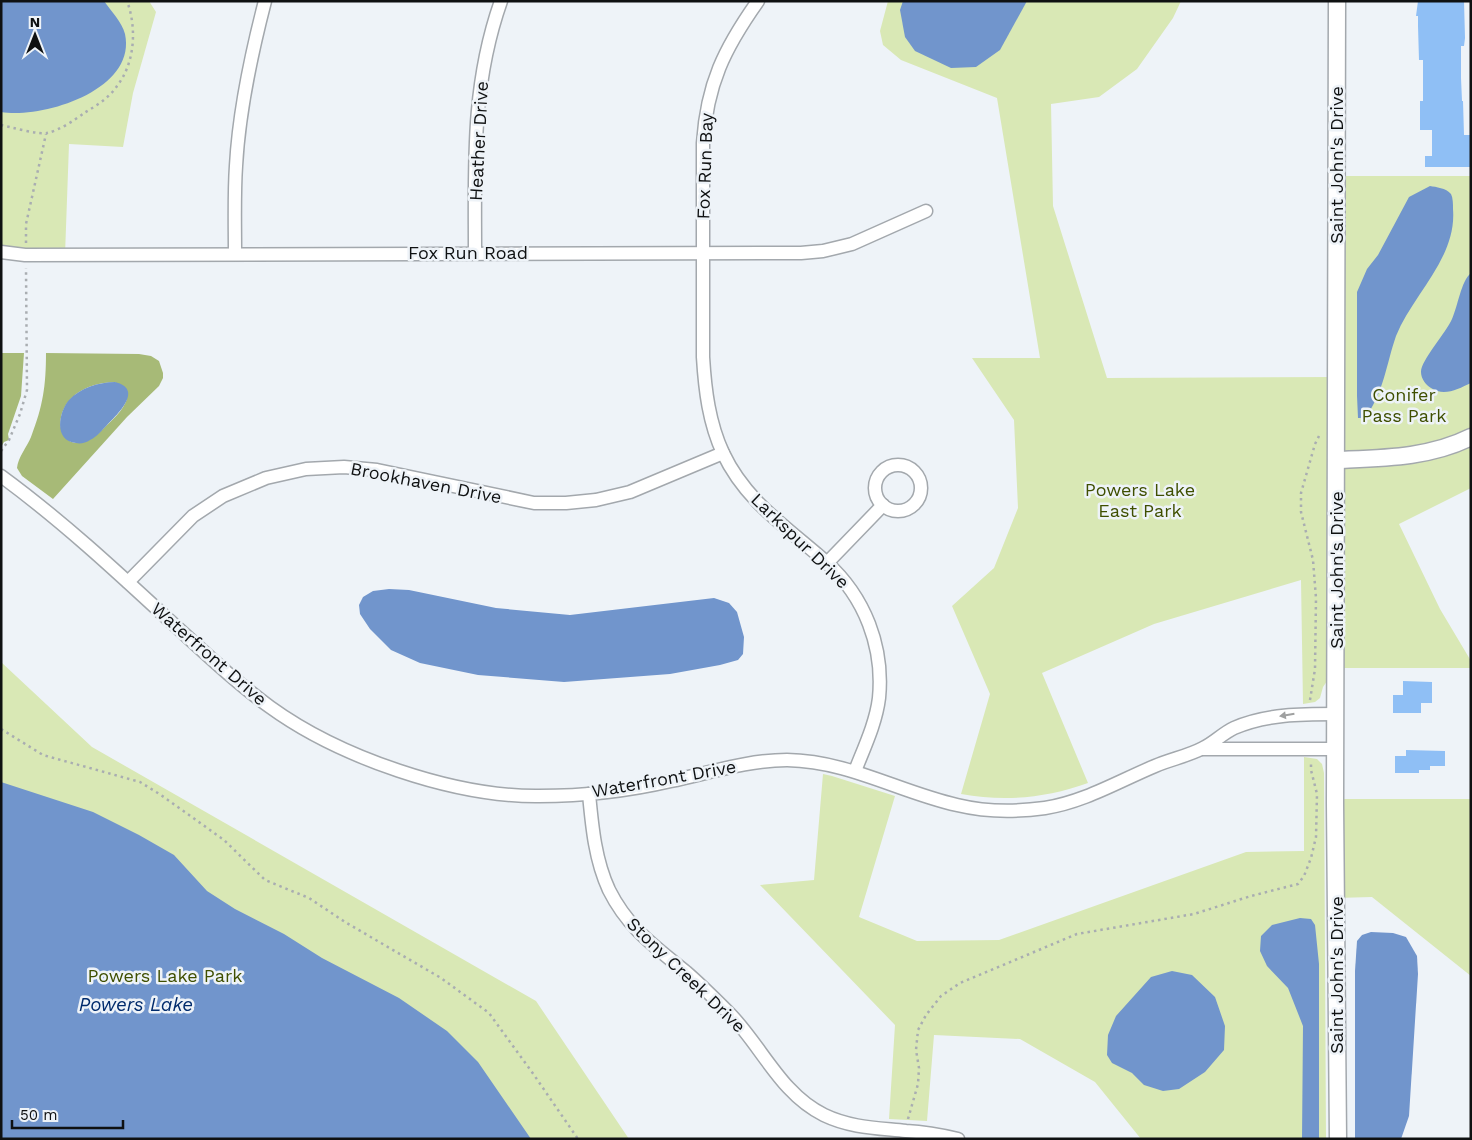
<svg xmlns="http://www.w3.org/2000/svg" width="1472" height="1140" viewBox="0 0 1472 1140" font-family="'Work Sans',sans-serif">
	<rect width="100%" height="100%" fill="#eef3f8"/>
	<!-- green -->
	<g fill="#d9e8b5">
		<polygon points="1,1 149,1 156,12 133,93 123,147 69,144 65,255 1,252"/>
		<path d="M 888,1 L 1181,1 L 1173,18 L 1137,69 L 1099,97 L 1051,104 L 1053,206 L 1107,378 L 1337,377 L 1337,176 L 1471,176 L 1471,488 L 1399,524 L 1440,609 L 1471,661 L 1471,668 L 1336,668 L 1323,687 L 1320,698 L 1315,702 L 1303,704 L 1301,580 L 1154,624 L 1042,673 L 1088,783 C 1046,798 1005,802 961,794 L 990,694 L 952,606 L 994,568 L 1018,508 L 1014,420 L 972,358 L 1040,358 L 997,98 L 901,60 L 883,45 L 880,31 Z"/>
		<polygon points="1,662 92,747 536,1001 629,1139 1,1139"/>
		<polygon points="1304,757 1317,759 1322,764 1324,773 1326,1139 1141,1139 1095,1082 1020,1039 934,1035 927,1121 889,1119 895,1025 760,885 814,880 823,774 832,776 895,796 859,917 917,941 999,940 1246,852 1304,851"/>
		<polygon points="1335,799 1471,799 1471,976 1372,897 1336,898"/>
	</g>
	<!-- forest -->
	<g fill="#a7ba77" fill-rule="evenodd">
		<polygon points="1,353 24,353 21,396 8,434 9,440 4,442 1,447"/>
		<path d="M 46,353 L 139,354 L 151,356 L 159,361 L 163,373 L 163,378 L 159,386 L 127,417 L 53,499 L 22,476 L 17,468 C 18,457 27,447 31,437 C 43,406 46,386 46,353 ZM 115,382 L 127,399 C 123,411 112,420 103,429 C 55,477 34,385 115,382 Z"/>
	</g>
	<!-- water -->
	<g fill="#7195cc">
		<path d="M 1,1 L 104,1 C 111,11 122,22 125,34 C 137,90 43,119 1,112 Z"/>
		<polygon points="903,1 1027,1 1000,50 976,67 951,68 915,51 905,37 900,10"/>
		<path d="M 1430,186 C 1436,187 1446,188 1451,194 C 1453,198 1453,204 1453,209 C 1457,258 1413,294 1396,336 C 1386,365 1384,392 1365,418 L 1358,418 L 1357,396 L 1357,292 L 1367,269 L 1378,255 L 1409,197 Z"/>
		<path d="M 1471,273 L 1471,383 C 1458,389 1444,397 1431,388 C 1426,385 1421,379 1421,372 C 1421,360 1446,333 1452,319 C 1458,306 1461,281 1471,273 Z"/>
		<path d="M 115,382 C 144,389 118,414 107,425 C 102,430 97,437 90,440 C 86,443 80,444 76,443 C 53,441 59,411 69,400 C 80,388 99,382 115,382 Z"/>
		<polygon points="389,589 409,590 496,608 570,615 714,598 729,603 737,612 744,637 743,654 738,660 720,665 670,674 564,682 478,675 420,663 391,650 370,629 360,614 359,605 363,597 373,591"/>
		<polygon points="1,782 93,812 139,835 174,855 207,891 235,909 284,934 322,958 399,998 447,1031 478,1062 531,1139 1,1139"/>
		<polygon points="1300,918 1311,919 1315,925 1319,964 1319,1139 1302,1139 1303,1026 1288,988 1267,966 1260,951 1261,936 1272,925"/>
		<polygon points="1371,932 1393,933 1406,937 1417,956 1418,974 1409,1116 1401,1139 1355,1139 1355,971 1357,941 1362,935"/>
		<polygon points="1172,971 1192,975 1215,997 1225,1026 1224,1050 1205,1072 1179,1089 1163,1091 1144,1085 1132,1073 1112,1063 1107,1055 1108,1035 1116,1016 1151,977"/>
	</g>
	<!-- building -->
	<g fill="#8fbff5">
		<polygon points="1418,1 1464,1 1465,38 1464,46 1461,46 1461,78 1462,101 1463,101 1464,135 1470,135 1471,167 1425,167 1425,156 1432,156 1432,130 1420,130 1420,101 1423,101 1423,60 1419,60 1418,26 1418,16 1416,16"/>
		<polygon points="1403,681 1432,682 1432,703 1421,703 1421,713 1393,713 1393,695 1403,695"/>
		<polygon points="1406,750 1445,751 1445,766 1430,766 1430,770 1419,770 1419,773 1395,773 1395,756 1406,756"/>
	</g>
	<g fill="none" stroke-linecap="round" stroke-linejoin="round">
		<!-- minor casing -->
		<g stroke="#a3a8ad" stroke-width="15">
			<g id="minor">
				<path d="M 758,1 C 724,49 707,84 703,143 L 703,357 C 705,390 709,423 723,453 C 746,502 788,528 826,562 C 865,597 884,647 879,698 C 876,723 864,748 855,771"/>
				<polyline points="1,252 25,255 801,253 823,251 852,244 926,211"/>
				<path d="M 475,253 C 475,165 471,86 501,1"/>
				<path d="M 235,254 C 235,225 234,195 236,166 C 239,110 251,55 265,1"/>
				<circle cx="898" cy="488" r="23"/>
				<path d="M 1,476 C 61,520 115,570 169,620 C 202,650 234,681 270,707 C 339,757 454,797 539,796 C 584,796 628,791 671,781 C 709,773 748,760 787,760 C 849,761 899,792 957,805 C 986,812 1016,812 1045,808 C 1084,802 1119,781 1155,766 C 1171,759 1188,756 1203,748 C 1214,743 1223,733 1234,728 C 1266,714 1302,714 1336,714"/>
				<polyline points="827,563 883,505"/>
				<polyline points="128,582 193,516 223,496 266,478 306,469 344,467 377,470 534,503 566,503 596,500 630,492 723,453"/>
				<polyline points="1203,749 1335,749"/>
				<path d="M 589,794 C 592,826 595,860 609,890 C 628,928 654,946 686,972 C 701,985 716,1000 730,1014 C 762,1047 781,1094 824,1115 C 851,1128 878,1128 906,1131 C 923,1132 941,1135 958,1139"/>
			</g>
		</g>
		<!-- tertiary casing -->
		<g stroke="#a3a8ad" stroke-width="19">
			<g id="tertiary">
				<polyline points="1337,1 1335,803 1338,1139"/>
				<path d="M 1337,460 C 1383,458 1429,458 1471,437"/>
			</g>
		</g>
		<!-- path -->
		<g stroke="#a9adb1" stroke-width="2.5" stroke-dasharray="2.5 4" stroke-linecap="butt">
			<path d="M 1,125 C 10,127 39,135 47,133 C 58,131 75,120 84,113 C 96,106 109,98 117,86 C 135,63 137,28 127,1"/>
			<polyline points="26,243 26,224 46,134"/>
			<polyline points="1,451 9,440 20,414 27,390 26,268"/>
			<polyline points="1310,700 1315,669 1316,598 1313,560 1301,512 1301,493 1315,444 1319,436"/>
			<polyline points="1,729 43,755 140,782 161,795 224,840 265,880 309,898 345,922 441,978 489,1013 534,1075 578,1139"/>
			<polyline points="908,1119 918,1084 919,1068 916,1050 918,1030 926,1015 941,996 960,983 1077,934 1194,914 1251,896 1298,884 1304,876 1311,858 1316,837 1317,794 1311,770 1311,763"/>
		</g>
		<!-- minor -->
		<use href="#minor" stroke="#fff" stroke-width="12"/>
		<!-- tertiary -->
		<use href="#tertiary" stroke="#fff" stroke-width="16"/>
	</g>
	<!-- one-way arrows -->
	<defs><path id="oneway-solid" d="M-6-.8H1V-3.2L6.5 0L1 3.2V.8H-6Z" transform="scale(1.25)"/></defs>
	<use fill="#9fa0a0" href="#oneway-solid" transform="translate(1287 715) rotate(171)"/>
	<g text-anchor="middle" stroke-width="5" stroke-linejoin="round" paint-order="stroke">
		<!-- street labels -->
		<g font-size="18" fill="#0f1112" stroke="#eef3f8">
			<text transform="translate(479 141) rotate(-87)" y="6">Heather Drive</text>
			<text transform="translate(1337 165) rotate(-90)" y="6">Saint John's Drive</text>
			<text transform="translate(705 166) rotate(-88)" y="6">Fox Run Bay</text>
			<text x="468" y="259">Fox Run Road</text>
			<text transform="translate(426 483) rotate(11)" y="6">Brookhaven Drive</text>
			<text transform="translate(800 541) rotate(44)" y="6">Larkspur Drive</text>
			<text transform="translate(1337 570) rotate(-90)" y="6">Saint John's Drive</text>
			<text transform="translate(209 654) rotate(41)" y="6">Waterfront Drive</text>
			<text transform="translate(664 779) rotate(-10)" y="6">Waterfront Drive</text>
			<text transform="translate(686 975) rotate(44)" y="6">Stony Creek Drive</text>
			<text transform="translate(1337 975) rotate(-90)" y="6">Saint John's Drive</text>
		</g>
		<!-- park labels -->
		<g font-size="18" fill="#3f4f00" stroke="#eef3f8">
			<text x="1404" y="401">Conifer<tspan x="1404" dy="21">Pass Park</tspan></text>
			<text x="1140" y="496">Powers Lake<tspan x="1140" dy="21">East Park</tspan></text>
			<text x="165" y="982">Powers Lake Park</text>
		</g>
		<!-- water labels -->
		<g font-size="19" font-style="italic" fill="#002b6c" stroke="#eef3f8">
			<text x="136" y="1011">Powers Lake</text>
		</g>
	</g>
	<!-- border -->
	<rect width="1472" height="1140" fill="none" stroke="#0f1112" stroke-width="5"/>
	<!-- north arrow -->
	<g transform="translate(35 35)" stroke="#eef3f8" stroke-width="4" paint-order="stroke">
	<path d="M0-4L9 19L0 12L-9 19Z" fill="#0f1112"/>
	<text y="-8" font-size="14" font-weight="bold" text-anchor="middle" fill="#0f1112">N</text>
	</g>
	<!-- scale -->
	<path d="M12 1120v8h111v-8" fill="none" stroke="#0f1112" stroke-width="2.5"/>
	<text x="20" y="1120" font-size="15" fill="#0f1112" stroke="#eef3f8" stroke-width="4" paint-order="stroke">50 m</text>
</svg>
